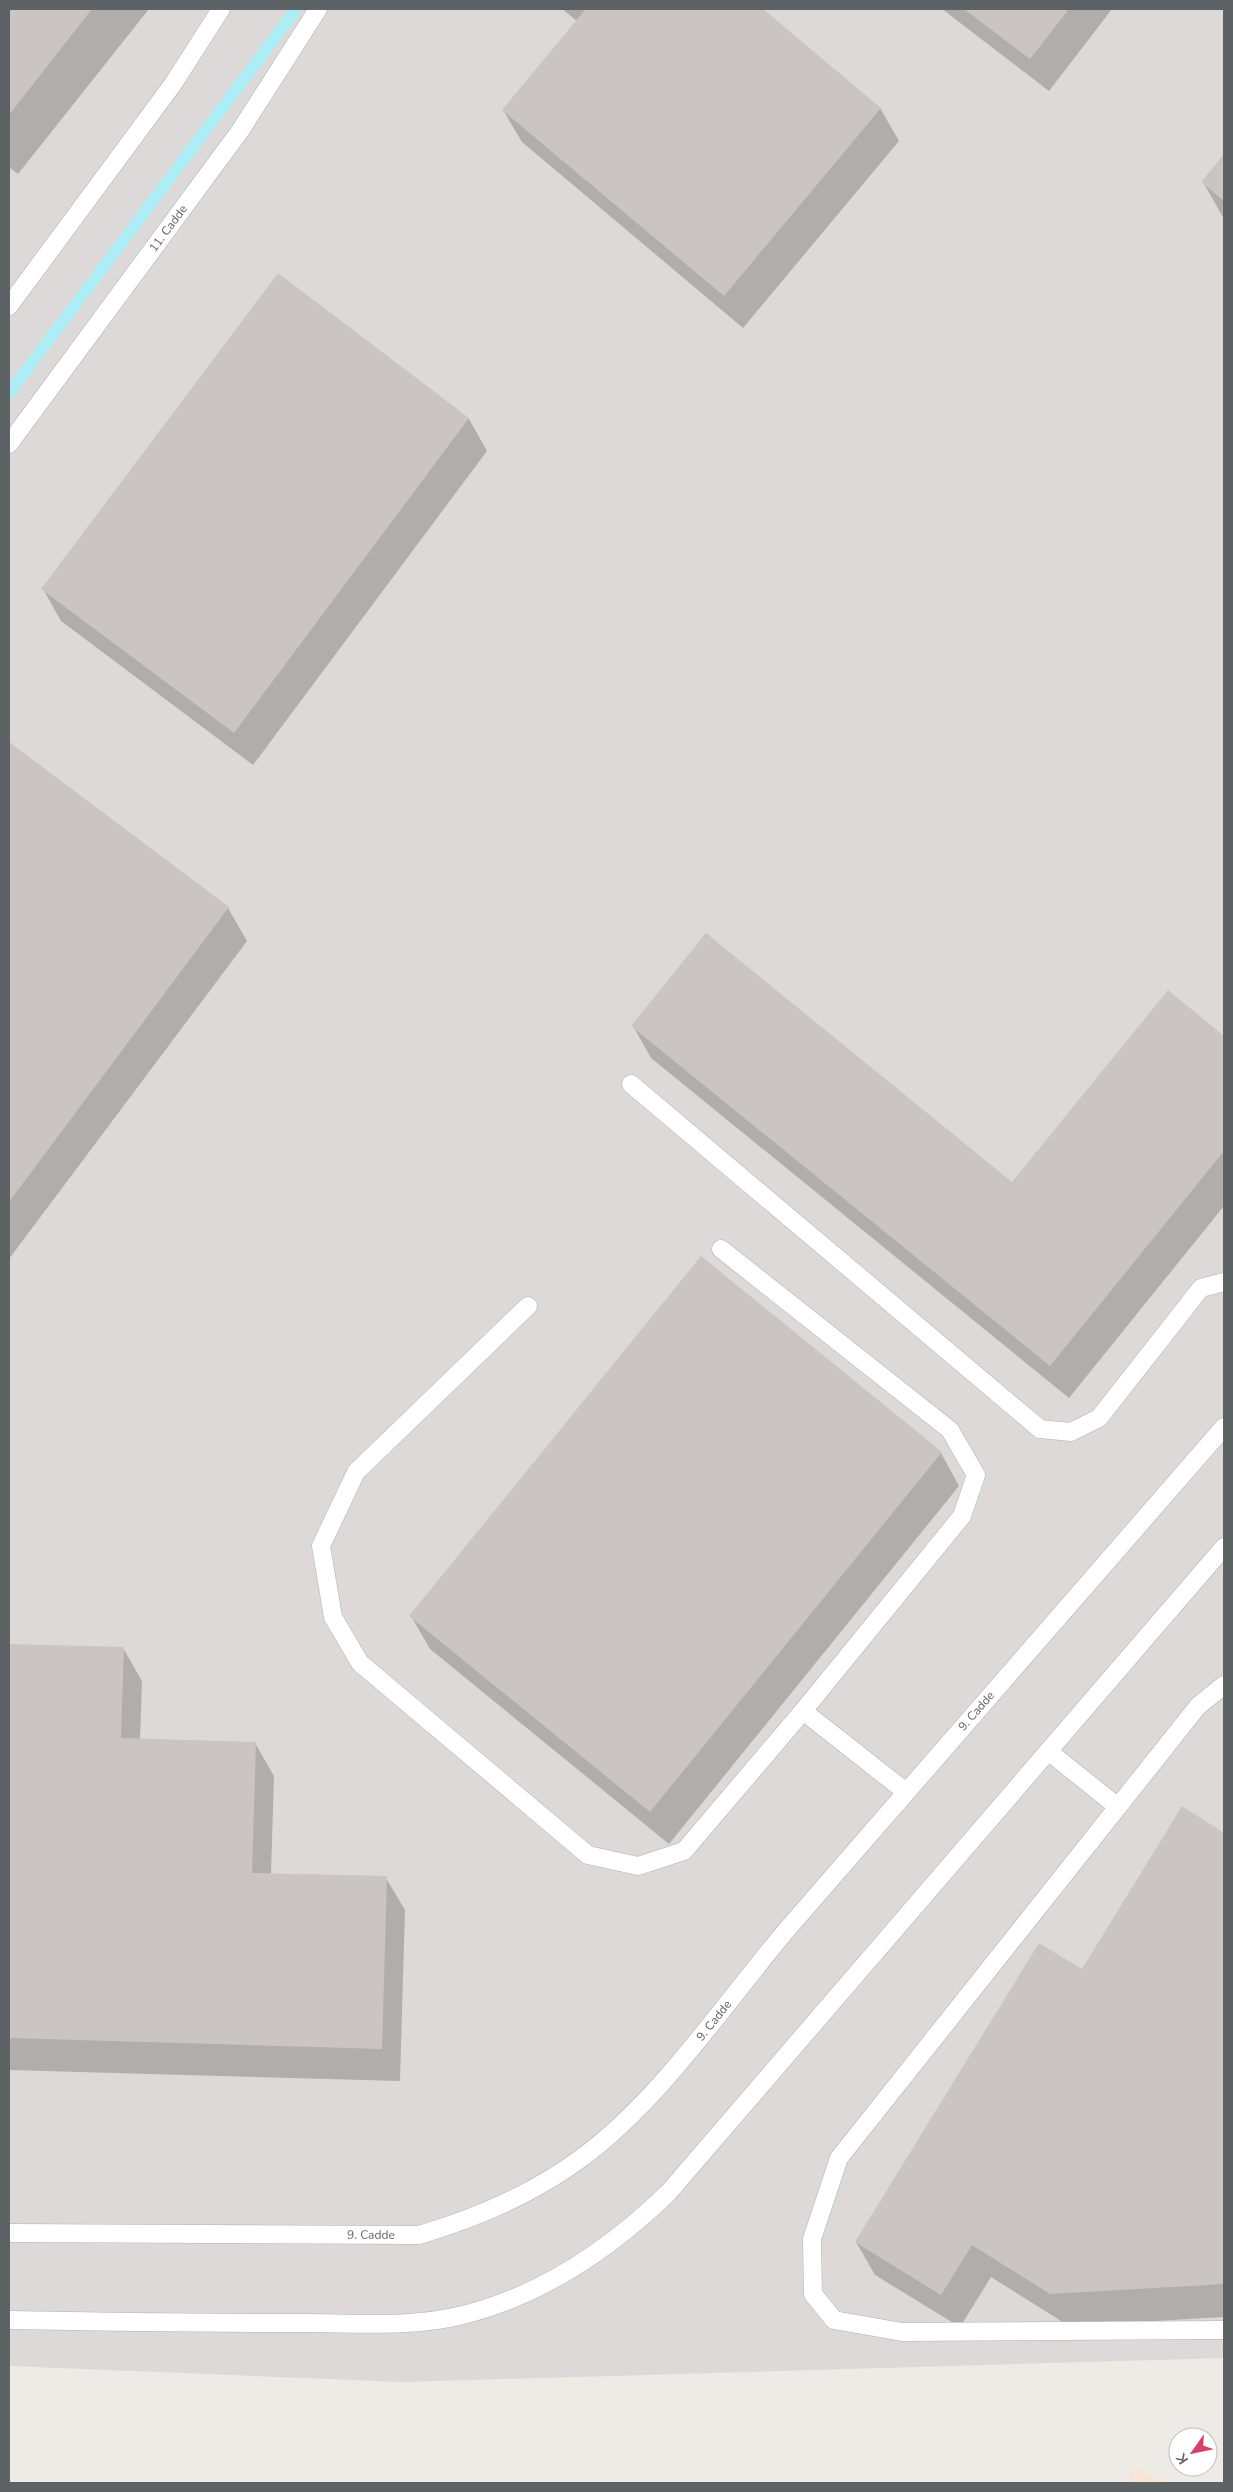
<svg xmlns="http://www.w3.org/2000/svg" width="1233" height="2492" viewBox="0 0 1233 2492" font-family="'Nunito Sans',sans-serif">
	<rect width="100%" height="100%" fill="#eeeae6"/>
	<!-- industrial -->
	<polygon fill="#ddd9d8" points="9,9 1224,9 1224,2358 403,2382 9,2366"/>
	<!-- sand -->
	<polygon fill="#f7e6d8" points="1134,2467 1170,2483 1128,2483"/>
	<!-- shadow -->
	<g fill="#0003">
		<polygon points="9,9 149,9 18,174 9,167"/>
		<polygon points="562,9 761,9 880,108 899,141 743,328 522,142 503,110 577,21"/>
		<polygon points="942,9 1112,9 1049,91"/>
		<polygon points="1224,156 1224,219 1203,182"/>
		<polygon points="278,275 469,419 487,451 253,765 61,621 43,589"/>
		<polygon points="9,743 228,908 247,941 9,1259"/>
		<polygon points="1168,991 1224,1037 1224,1206 1069,1398 651,1058 633,1026 1012,1183"/>
		<polygon points="941,1453 959,1486 669,1844 430,1649 411,1616"/>
		<polygon points="9,1645 123,1648 142,1681 140,1740 255,1743 274,1776 271,1874 386,1878 405,1910 400,2081 9,2070"/>
		<polygon points="1182,1808 1224,1834 1224,2317 1069,2326 991,2277 960,2327 875,2275 856,2242 1083,1970"/>
	</g>
	<g fill="none" stroke-linecap="round" stroke-linejoin="round">
		<!-- stream -->
		<polyline stroke="#adedf6" stroke-width="12" points="9,393 296,9"/>
	</g>
	<!-- building -->
	<g fill="#cac5c2">
		<polygon points="9,9 92,9 9,115"/>
		<polygon points="581,9 763,9 881,108 724,296 502,110 584,11"/>
		<polygon points="964,9 1069,9 1030,59"/>
		<polygon points="1224,154 1224,201 1201,182"/>
		<polygon points="278,273 469,418 234,733 41,589"/>
		<polygon points="9,742 229,907 9,1202"/>
		<polygon points="706,933 1012,1182 1168,990 1224,1036 1224,1151 1050,1366 631,1026"/>
		<polygon points="701,1256 942,1452 650,1812 409,1616"/>
		<polygon points="9,1644 124,1647 121,1738 256,1742 252,1873 387,1876 382,2049 9,2038"/>
		<polygon points="1182,1806 1224,1833 1224,2284 1050,2294 972,2245 941,2295 855,2242 1039,1943 1082,1969"/>
	</g>
	<g fill="none" stroke-linecap="round" stroke-linejoin="round">
		<!-- service casing -->
		<g stroke="#aeb2b4" stroke-width="19">
			<g id="service">
				<polyline points="9,306 173,84 221,9"/>
				<path id="s1" d="M 9,444 L 240,131 L 318,9"/>
				<polyline points="631,1084 1040,1429 1071,1432 1099,1418 1201,1288 1224,1282"/>
				<polyline points="528,1306 356,1472 321,1546 333,1617 360,1663 588,1855 638,1866 684,1851 803,1711 962,1516 976,1475 950,1430 721,1249"/>
				<polyline points="1224,1685 1198,1706 839,2158 812,2239 813,2294 834,2320 902,2332 1224,2330"/>
				<polyline points="803,1711 906,1792"/>
				<polyline points="1048,1751 1118,1807"/>
				<path id="s2" d="M 9,2233 L 419,2235 C 477,2218 531,2195 580,2159 C 661,2100 725,2002 790,1926 C 934,1759 1079,1593 1224,1427"/>
				<path d="M 9,2320 C 107,2322 206,2323 304,2323 C 357,2323 411,2328 463,2315 C 543,2295 610,2249 668,2193 L 1224,1547"/>
			</g>
		</g>
		<!-- service -->
		<use href="#service" stroke="#fff" stroke-width="18"/>
	</g>
	<g text-anchor="middle" stroke-width="4" stroke-linejoin="round" paint-order="stroke">
		<!-- street labels -->
		<g font-size="12" fill="#5d6364" stroke="#fff">
			<text dy="4" stroke="none"><textPath href="#s1" startOffset="268">11. Cadde</textPath></text>
			<text dy="4" stroke="none"><textPath href="#s2" startOffset="1188">9. Cadde</textPath></text>
			<text dy="4" stroke="none"><textPath href="#s2" startOffset="782">9. Cadde</textPath></text>
			<text dy="4" stroke="none"><textPath href="#s2" startOffset="362">9. Cadde</textPath></text>
		</g>
	</g>
	<!-- border -->
	<rect width="1233" height="2492" fill="none" stroke="#5d6364" stroke-width="20"/>
	<!-- north arrow -->
	<g transform="translate(1193 2452) rotate(237)"><circle r="24" fill="#ffffff" stroke="#bec1c1"/>
	<path d="M0-4L9 19L0 12L-9 19Z" fill="#d74264"/>
	<text y="-8" font-size="14" font-weight="bold" text-anchor="middle" fill="#5d6364">K</text>
	</g>
</svg>
